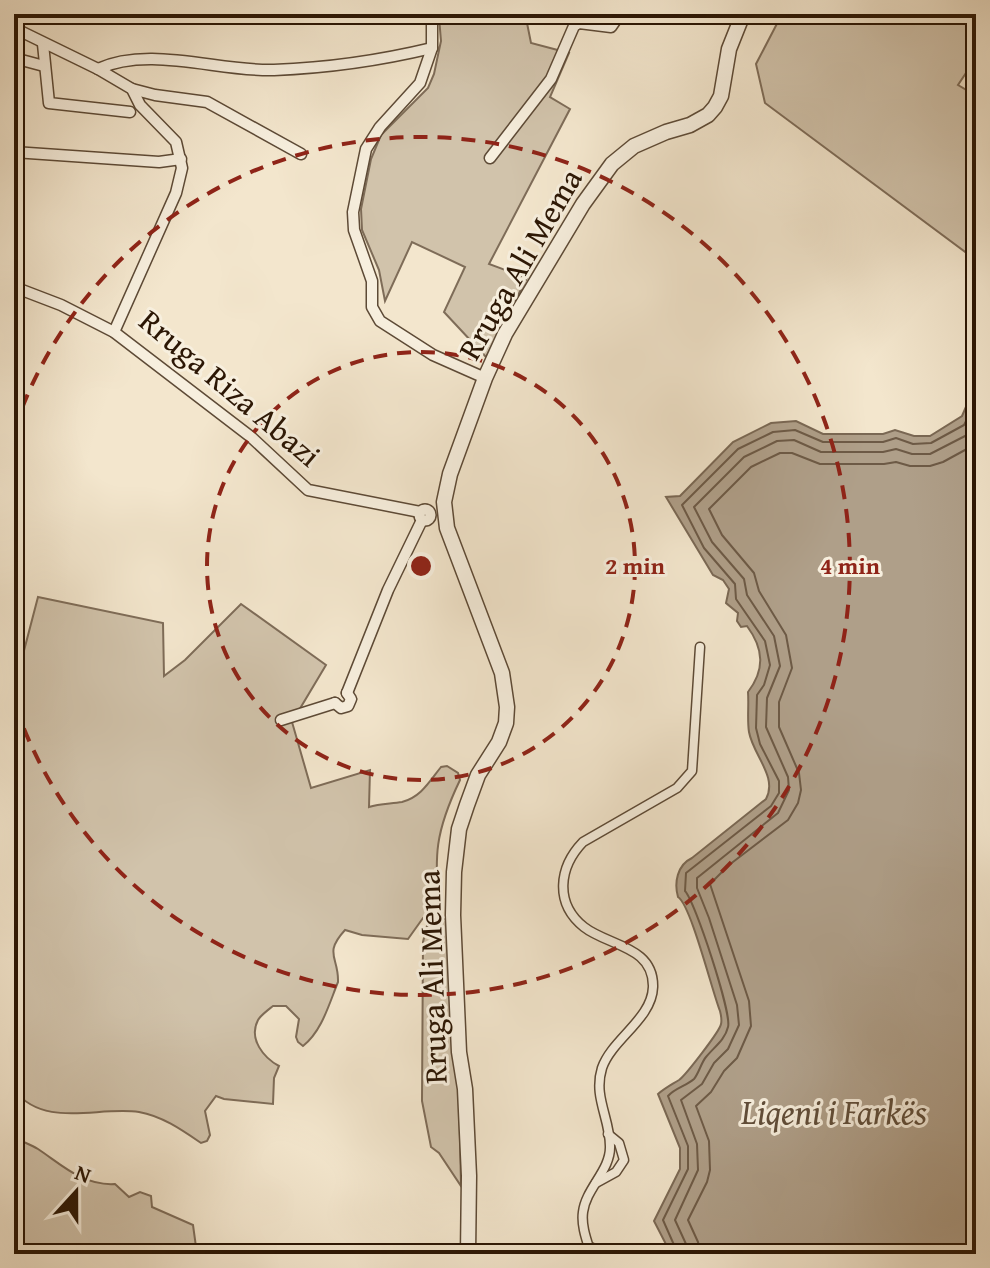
<svg xmlns="http://www.w3.org/2000/svg" width="990" height="1268" viewBox="0 0 990 1268" font-family="'Gentium Book Plus',serif">
	<rect width="100%" height="100%" fill="#f3e6cd"/>
	<filter id="stains"><feTurbulence type="fractalNoise" baseFrequency=".0025" numOctaves="4"/><feColorMatrix values="0 0 0 0 .2 0 0 0 0 .09 0 0 0 0 .02 0 0 0 .5 -.17"/></filter>
	<radialGradient id="worn" r=".72"><stop offset=".6" stop-color="#630" stop-opacity="0"/><stop offset="1" stop-color="#630" stop-opacity=".3"/></radialGradient>
	<!-- green -->
	<g fill="#d1c3ab" stroke="#7e6c58" stroke-width="2">
		<polygon points="782,14 976,14 976,58 958,85 968,91 976,119 976,260 765,103 756,64"/>
		<polygon points="439,17 526,18 531,43 569,53 550,97 570,109 489,264 527,278 486,357 444,312 465,267 412,242 385,301 379,270 362,230 361,209 371,159 381,135 428,88 434,74 441,41"/>
		<path d="M 38,597 L 163,623 L 164,676 L 185,660 L 241,604 L 326,665 L 292,722 L 311,788 L 370,770 L 369,807 C 380,803 391,804 402,802 C 421,797 429,782 441,767 L 447,766 L 458,773 L 460,780 C 435,832 434,855 439,912 L 423,918 L 408,939 L 362,935 L 345,930 C 323,954 339,957 338,982 C 329,1004 322,1031 303,1046 L 298,1042 L 296,1037 L 299,1019 L 286,1006 L 273,1006 C 268,1010 261,1015 258,1020 C 248,1039 264,1058 279,1066 L 274,1078 L 273,1104 L 224,1099 L 216,1096 L 205,1111 L 210,1135 L 207,1141 L 201,1143 C 182,1130 162,1116 139,1112 C 97,1106 45,1129 14,1090 L 14,689 Z"/>
		<polygon points="438,919 446,919 459,1092 461,1186 439,1153 431,1147 422,1101 423,942 427,926"/>
		<path d="M 14,1137 C 22,1142 30,1144 38,1149 C 62,1165 83,1186 115,1184 L 129,1197 L 140,1192 L 151,1196 L 152,1207 L 193,1225 L 197,1254 L 14,1254 Z"/>
	</g>
	<!-- water -->
	<path fill="#af9f89" stroke="#7a6854" stroke-width="2" d="M 976,384 L 976,1254 L 671,1254 L 654,1221 L 680,1169 L 680,1148 L 658,1094 C 665,1088 671,1085 679,1080 C 685,1076 720,1031 721,1024 C 722,1020 721,1015 720,1011 C 712,991 691,905 678,897 C 674,883 677,865 692,858 L 766,799 C 778,777 753,755 749,732 C 747,720 749,705 748,692 C 765,670 764,649 747,626 L 741,627 L 737,621 L 738,613 L 726,603 L 729,589 L 723,580 L 713,575 L 666,497 L 680,496 L 733,442 L 771,423 L 796,421 L 823,434 L 883,434 L 895,430 L 914,436 L 930,436 L 962,416 Z"/>
	<g fill="none" stroke-linecap="round" stroke-linejoin="round">
		<!-- shore -->
		<g stroke="#6d5a46" stroke-width="2">
			<path d="M 678,1254 L 663,1220 L 688,1169 L 688,1146 L 668,1096 C 675,1088 686,1086 694,1079 C 699,1073 701,1063 706,1057 C 714,1047 725,1040 728,1027 C 732,1014 695,901 685,891 L 686,873 L 771,806 L 779,793 L 779,781 L 760,744 L 756,728 L 757,695 L 764,685 L 770,665 L 765,641 L 736,599 L 735,584 L 704,548 L 682,505 L 738,449 L 773,432 L 795,430 L 823,442 L 883,442 L 896,438 L 913,444 L 931,443 L 964,425 L 976,402"/>
			<polyline points="688,1254 686,1244 675,1220 698,1170 697,1144 681,1100 702,1084 714,1063 728,1049 739,1025 737,1005 709,918 697,888 697,878 778,813 789,790 788,777 766,727 767,698 780,666 774,636 747,595 744,579 712,542 694,507 744,457 777,441 794,440 821,452 883,452 896,449 912,454 930,454 967,435 976,427"/>
			<polyline points="700,1254 698,1242 688,1220 707,1182 710,1170 709,1141 696,1106 711,1092 724,1071 737,1058 751,1026 749,1001 710,884 729,865 788,820 798,803 801,790 799,773 779,727 779,702 792,668 786,635 759,591 754,573 722,535 709,509 751,467 780,453 792,453 820,464 884,464 896,462 910,466 930,466 943,462 976,444"/>
		</g>
		<!-- pedestrian casing -->
		<g stroke="#5d4a36" stroke-width="11">
			<g id="pedestrian">
				<polyline points="596,1183 616,1172 624,1160 619,1143 608,1134"/>
				<polyline points="588,1246 606,1254"/>
				<path d="M 591,1254 C 587,1241 581,1226 583,1212 C 586,1188 611,1170 610,1146 C 610,1118 593,1097 602,1068 C 612,1039 652,1019 653,987 C 654,946 608,946 584,927 C 554,903 559,867 583,842 L 677,788 L 692,771 L 700,647"/>
			</g>
		</g>
		<!-- minor casing -->
		<g stroke="#5d4a36" stroke-width="13">
			<g id="minor">
				<polyline points="432,14 432,48 420,83 380,127 366,149 353,212 354,230 372,281 372,307 380,321 433,355 485,378"/>
				<polyline points="14,28 98,69 132,89 140,105 176,142 182,168 176,193 114,332"/>
				<polyline points="43,44 49,103 130,112"/>
				<polyline points="14,58 44,66"/>
				<path d="M 98,69 C 149,45 220,72 274,70 C 326,68 382,60 432,48"/>
				<polyline points="132,89 155,95 207,102 301,154"/>
				<polyline points="14,152 159,162 181,159"/>
				<polyline points="490,158 551,79 574,26 579,23 611,27 620,14"/>
				<polyline points="14,287 61,305 114,332 251,437 308,490 420,512"/>
				<circle cx="425" cy="515" r="5.5"/>
				<polyline points="347,693 388,590 422,520"/>
				<polyline points="335,703 341,708 348,706 351,699 347,693"/>
				<polyline points="281,720 335,703"/>
			</g>
		</g>
		<!-- tertiary casing -->
		<g stroke="#5d4a36" stroke-width="17">
			<polyline id="tertiary" points="468,1254 469,1176 465,1089 459,1052 453,915 454,872 459,829 467,805 478,775 499,742 506,723 507,707 502,673 447,528 444,502 450,474 485,378 505,334 583,204 612,164 634,146 666,132 690,125 708,115 715,107 721,96 729,49 743,14"/>
		</g>
		<!-- pedestrian -->
		<use href="#pedestrian" stroke="#f7efde" stroke-width="8"/>
		<!-- minor -->
		<use href="#minor" stroke="#f7efde" stroke-width="10"/>
		<!-- tertiary -->
		<use href="#tertiary" stroke="#f7efde" stroke-width="14"/>
	</g>
	<!-- distance rings -->
	<g fill="none" stroke="#8f2418" stroke-width="4" stroke-dasharray="14 10">
		<circle cx="421" cy="566" r="214"/>
		<path d="M14 430A429 429 0 1 1 14 702"/>
	</g>
	<g text-anchor="middle" stroke-width="6" stroke-linejoin="round" paint-order="stroke">
		<!-- street labels -->
		<g font-size="32" fill="#2b1604" stroke="#f7efde">
			<text transform="translate(520 264) rotate(-60)" y="11">Rruga Ali Mema</text>
			<text transform="translate(230 388) rotate(40)" y="11">Rruga Riza Abazi</text>
			<text transform="translate(432 977) rotate(-92)" y="11">Rruga Ali Mema</text>
		</g>
		<!-- water labels -->
		<g font-size="34" font-style="italic" fill="#604d39" stroke="#f7efde">
			<text x="834" y="1124">Liqeni i Farkës</text>
		</g>
	</g>
	<circle cx="421" cy="566" r="12" fill="#8f2418" stroke="#f7efde" stroke-width="4"/>
	<g font-size="24" text-anchor="middle" font-weight="bold" fill="#8f2418" stroke="#f7efde" stroke-width="6" stroke-linejoin="round" paint-order="stroke">
		<text x="635" y="574">2 min</text>
		<text x="850" y="574">4 min</text>
	</g>
	<!-- margin -->
	<rect width="990" height="1268" fill="none" stroke="#f3e6cd" stroke-width="48"/>
	<rect x="16" y="16" width="958" height="1236" fill="none" stroke="#2b1604" stroke-width="4"/>
	<rect x="24" y="24" width="942" height="1220" fill="none" stroke="#2b1604" stroke-width="2"/>
	<!-- north arrow -->
	<g transform="translate(76 1192) rotate(21)" stroke="#f7efde" stroke-width="6" paint-order="stroke">
	<path d="M0-6L14 30L0 20L-14 30Z" fill="#2b1604"/>
	<text y="-12" font-size="22" font-weight="bold" text-anchor="middle" fill="#2b1604">N</text>
	</g>
	<rect width="100%" height="100%" filter="url(#stains)"/>
	<rect width="100%" height="100%" fill="url(#worn)"/>
</svg>
